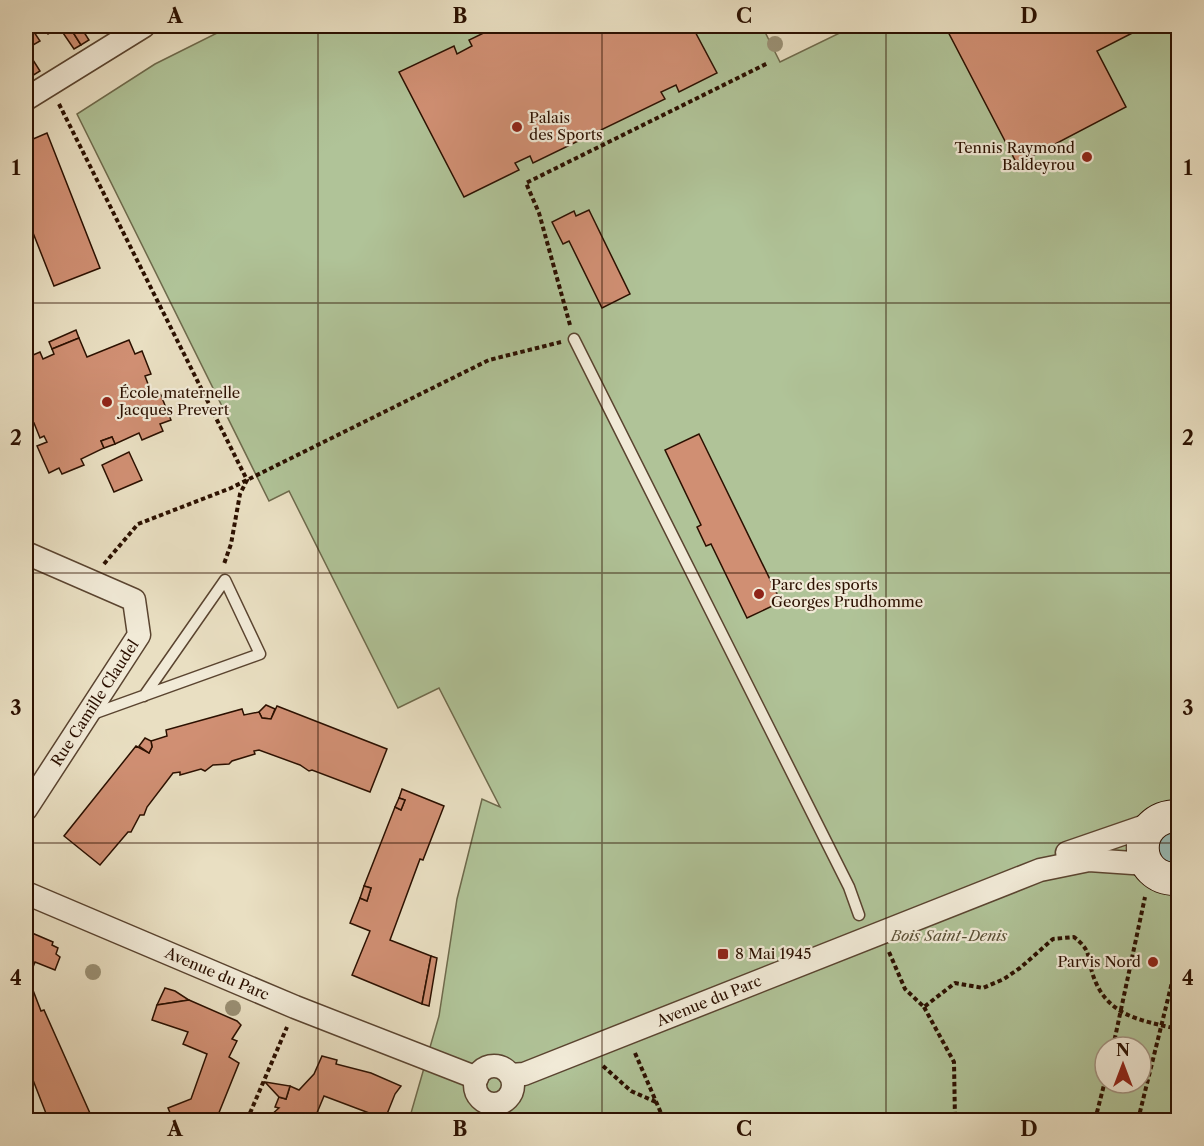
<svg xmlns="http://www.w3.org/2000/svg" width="1204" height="1146" viewBox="0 0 1204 1146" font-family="'Libre Caslon Text',serif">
	<rect width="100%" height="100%" fill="#e9dfc2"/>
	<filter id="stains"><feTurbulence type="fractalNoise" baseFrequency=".00333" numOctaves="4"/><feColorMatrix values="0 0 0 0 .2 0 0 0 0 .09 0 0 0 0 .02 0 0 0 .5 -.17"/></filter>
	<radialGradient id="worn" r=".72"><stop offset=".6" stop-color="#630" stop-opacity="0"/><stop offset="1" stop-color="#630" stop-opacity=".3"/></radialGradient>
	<!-- green -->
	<path fill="#b0c398" stroke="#6e6a4c" stroke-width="1.5" fill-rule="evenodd" d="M 231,26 L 762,26 L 780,62 L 854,26 L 1178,26 L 1178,1120 L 409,1120 L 439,1016 L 457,899 L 482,799 L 500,807 L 439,688 L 398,708 L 289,491 L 269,501 L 77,114 L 155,64 ZM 1105,1047 L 1141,1047 L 1141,1083 L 1105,1083 Z"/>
	<!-- water -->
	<polygon fill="#98bcb8" stroke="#6c776e" stroke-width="1.5" points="1178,830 1178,867 1162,863 1156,842 1160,835"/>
	<!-- building -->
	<g fill="#d08f73" stroke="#2b1000" stroke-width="1.5">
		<polygon points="26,26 30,26 40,41 26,49 40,71 32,76 26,66"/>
		<polygon points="42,26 69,26 81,45 74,49 59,27 48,34"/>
		<polygon points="69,26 80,26 89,40 81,45"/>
		<polygon points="498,26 692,26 717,73 679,92 676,85 661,92 665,99 533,163 530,156 515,163 519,170 464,197 399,72 454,46 457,54 472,46 469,40"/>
		<polygon points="945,26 1146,26 1097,51 1126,107 1017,164"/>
		<polygon points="47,133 100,268 54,286 26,215 26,142"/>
		<polygon points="589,210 630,294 602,308 569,241 563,244 552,222 574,211 576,216"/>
		<polygon points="76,330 79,338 52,349 49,342"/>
		<polygon points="79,338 87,357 129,340 135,354 142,351 151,374 145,376 151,392 147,393 149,398 160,393 171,420 160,424 163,431 142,440 139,433 115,444 112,437 101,441 104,448 81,459 84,465 62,474 59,468 49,473 37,446 47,442 44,436 40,438 34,423 28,426 26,420 26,358 40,352 43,359 54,354 52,349"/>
		<polygon points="699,434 781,602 747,618 711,544 706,546 697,527 701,525 665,450"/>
		<polygon points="112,437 115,444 104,448 101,441"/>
		<polygon points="129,452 142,480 114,492 102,465"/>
		<polygon points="266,705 275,709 271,719 262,718 259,712"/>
		<polygon points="277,706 387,749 370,792 312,770 309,771 300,765 259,750 254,751 255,754 232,761 229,764 213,765 205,771 201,769 180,775 180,772 173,773 147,807 144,815 140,815 131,832 128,832 100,865 64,836 136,746 149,753 152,747 151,741 167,736 166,730 242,709 244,715 259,712 262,718 271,719"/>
		<polygon points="145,738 151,741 152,747 149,753 139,746"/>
		<polygon points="402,789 444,806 423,860 420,859 390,940 431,956 422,1004 352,975 370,931 350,923 360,898 367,901 371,888 364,886 395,807 401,810 405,800 399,798"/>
		<polygon points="399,798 405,800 401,810 395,807"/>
		<polygon points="364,886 371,888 367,901 360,898"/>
		<polygon points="32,933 53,942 52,945 58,948 56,954 60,957 55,970 35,962 33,967 26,970 26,934 31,936"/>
		<polygon points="431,956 437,958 429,1006 422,1004"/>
		<polygon points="26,972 41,1011 44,1010 93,1120 50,1120 47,1116 26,1062"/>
		<polygon points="165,988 175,991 189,1000 157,1005"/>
		<polygon points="189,1000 237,1021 241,1025 232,1039 237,1041 229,1057 239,1063 216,1120 173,1120 168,1108 191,1099 207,1054 183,1044 188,1032 152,1020 157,1005"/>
		<polygon points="322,1056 337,1060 336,1064 371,1073 401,1086 395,1094 385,1119 324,1096 314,1120 279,1120 270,1116 279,1108 275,1107 279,1097 286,1099 290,1086 299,1090 314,1074"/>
		<polygon points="265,1082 290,1086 286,1099 279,1097"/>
	</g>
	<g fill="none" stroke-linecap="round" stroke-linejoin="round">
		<!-- lane casing -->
		<g stroke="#5a4430" stroke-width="13">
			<g id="lane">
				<polyline points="574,339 849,887 859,915"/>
				<polyline points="90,715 260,654 225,580 144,696"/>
			</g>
		</g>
		<!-- street casing -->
		<g stroke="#5a4430" stroke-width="25">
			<g id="street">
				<polyline points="26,99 144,26"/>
				<polyline points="26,553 134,600 139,635 26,809"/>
				<polyline points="1067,853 1154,823"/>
				<polyline points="26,893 295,1007 477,1078"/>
				<circle cx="494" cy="1085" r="19"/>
				<polyline points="511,1075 524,1074 1040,870 1089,860 1147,864"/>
			</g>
		</g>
		<!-- secondary casing -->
		<g stroke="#2b1000" stroke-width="34">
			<path id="secondary" d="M 1178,816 C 1130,816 1132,881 1178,879"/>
		</g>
		<!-- path -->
		<g stroke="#2b1000" stroke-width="4" stroke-dasharray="4.5 3" stroke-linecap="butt">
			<polyline points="59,104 247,480 240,494 231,544 224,564"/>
			<polyline points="570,325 539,213 526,183 768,63"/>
			<polyline points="104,564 138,524 231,488 489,360 561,342"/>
			<path d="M 889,952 L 905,989 L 924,1007 L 955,983 L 983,988 L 1004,979 L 1020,968 L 1053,939 L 1074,937 C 1090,950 1087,953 1092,972 C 1105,1016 1139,1020 1178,1029"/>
			<polyline points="924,1007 954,1062 955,1120"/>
			<polyline points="1113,1047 1145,897"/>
			<polyline points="635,1053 664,1120"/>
			<polyline points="603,1066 631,1091 656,1102"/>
			<polyline points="247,1120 287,1027"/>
			<polyline points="1095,1120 1105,1081"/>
			<polyline points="1138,1120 1178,958"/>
		</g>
		<!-- lane -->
		<use href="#lane" stroke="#f1ead7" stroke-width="10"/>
		<!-- street -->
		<use href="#street" stroke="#f1ead7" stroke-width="22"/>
		<!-- secondary -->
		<use href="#secondary" stroke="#f1ead7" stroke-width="32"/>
	</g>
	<!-- trees -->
	<g fill="#9a9074">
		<circle cx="775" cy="44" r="8"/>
		<circle cx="93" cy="972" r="8"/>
		<circle cx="233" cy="1008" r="8"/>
	</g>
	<!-- grid -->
	<path fill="none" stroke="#2b1000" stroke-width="1.5" stroke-opacity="0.55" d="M 318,26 L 318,1120M 602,26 L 602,1120M 886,26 L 886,1120M 26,303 L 1178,303M 26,573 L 1178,573M 26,843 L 1178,843"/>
	<!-- markers -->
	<g fill="#8f2418" stroke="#f1ead7" stroke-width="2">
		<circle cx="517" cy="127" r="6"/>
		<circle cx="1087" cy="157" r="6"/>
		<circle cx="107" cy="402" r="6"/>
		<circle cx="759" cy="594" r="6"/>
		<rect x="717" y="948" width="12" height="12" rx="3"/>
		<circle cx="1153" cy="962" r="6"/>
	</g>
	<g text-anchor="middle" stroke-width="4.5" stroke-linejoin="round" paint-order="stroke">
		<!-- poi labels -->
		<g font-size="15" fill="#2b1000" stroke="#f1ead7" text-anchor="start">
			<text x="529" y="123">Palais<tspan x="529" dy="17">des Sports</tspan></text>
			<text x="1075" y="153" text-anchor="end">Tennis Raymond<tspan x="1075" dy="17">Baldeyrou</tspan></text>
			<text x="119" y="398">École maternelle<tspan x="119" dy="17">Jacques Prevert</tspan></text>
			<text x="771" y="590">Parc des sports<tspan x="771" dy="17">Georges Prudhomme</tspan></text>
			<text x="735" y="959">8 Mai 1945</text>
			<text x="1141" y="967" text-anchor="end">Parvis Nord</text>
		</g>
		<!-- street labels -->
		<g font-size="15" fill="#2b1000" stroke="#f1ead7">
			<text transform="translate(95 703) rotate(-57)" y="5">Rue Camille Claudel</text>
			<text transform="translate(217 974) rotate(23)" y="5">Avenue du Parc</text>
			<text transform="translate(709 1001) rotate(-22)" y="5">Avenue du Parc</text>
		</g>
		<!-- park labels -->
		<g font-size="15" font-style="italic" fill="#5a4f35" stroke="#f1ead7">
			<text x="949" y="941">Bois Saint-Denis</text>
		</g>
	</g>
	<!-- margin -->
	<rect width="1204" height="1146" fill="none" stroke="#e9dfc2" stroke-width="66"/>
	<!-- north arrow -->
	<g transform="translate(1123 1065)"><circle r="28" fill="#f1ead7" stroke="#a29381" stroke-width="1.5"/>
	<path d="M0-4.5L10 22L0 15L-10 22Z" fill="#8f2418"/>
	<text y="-9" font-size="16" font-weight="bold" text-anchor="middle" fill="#2b1000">N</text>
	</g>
	<rect x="33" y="33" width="1138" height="1080" fill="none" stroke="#2b1000" stroke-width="2"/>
	<g font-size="20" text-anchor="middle" font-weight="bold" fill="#2b1000">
		<text x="175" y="23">A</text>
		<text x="460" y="23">B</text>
		<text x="744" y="23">C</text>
		<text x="1029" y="23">D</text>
		<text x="16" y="175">1</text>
		<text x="1188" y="175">1</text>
		<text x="16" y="445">2</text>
		<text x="1188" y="445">2</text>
		<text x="16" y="715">3</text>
		<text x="1188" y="715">3</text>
		<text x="16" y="985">4</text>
		<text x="1188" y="985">4</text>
		<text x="175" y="1136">A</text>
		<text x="460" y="1136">B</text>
		<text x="744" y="1136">C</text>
		<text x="1029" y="1136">D</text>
	</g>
	<rect width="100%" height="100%" filter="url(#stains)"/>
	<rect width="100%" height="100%" fill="url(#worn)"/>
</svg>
